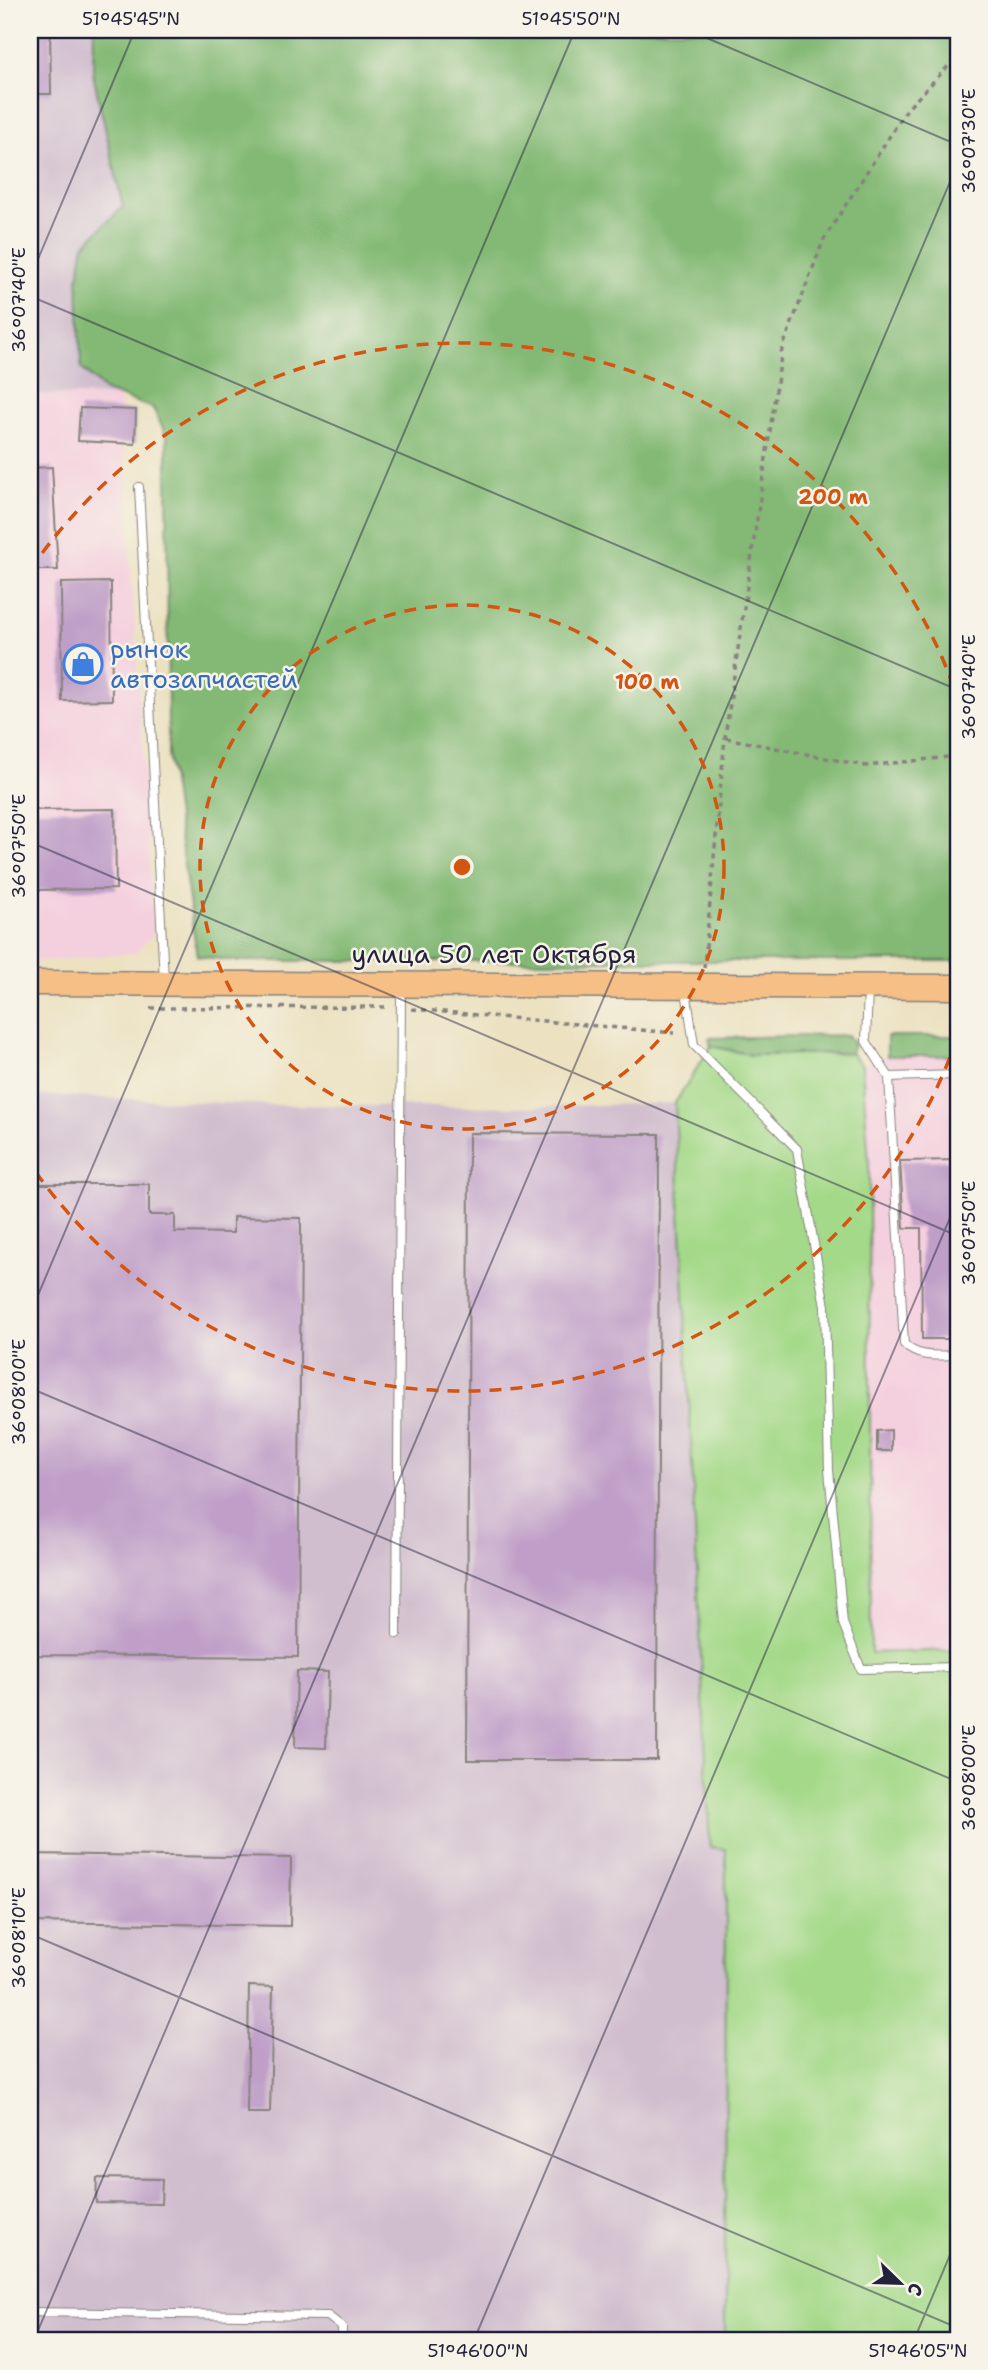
<svg xmlns="http://www.w3.org/2000/svg" width="988" height="2370" viewBox="0 0 988 2370" font-family="'Shantell Sans',sans-serif">
	<rect width="100%" height="100%" fill="#f7f3e8"/>
	<filter id="ink" filterUnits="userSpaceOnUse"><feTurbulence type="fractalNoise" baseFrequency=".0143" numOctaves="2"/><feDisplacementMap in="SourceGraphic" scale="14" xChannelSelector="R" yChannelSelector="G"/><feConvolveMatrix kernelMatrix="1 2 1 2 8 2 1 2 1" color-interpolation-filters="sRGB"/></filter>
	<filter id="wash" filterUnits="userSpaceOnUse"><feTurbulence type="fractalNoise" baseFrequency=".00686" numOctaves="4" result="noise"/><feDisplacementMap in="SourceGraphic" scale="28" xChannelSelector="R" yChannelSelector="G"/><feGaussianBlur stdDeviation="1.57" result="paint"/><feColorMatrix in="noise" values="0 0 0 0 0 0 0 0 0 0 0 0 0 0 0 0 0 1.4 0 .05"/><feComposite in="paint" operator="in"/></filter>
	<g filter="url(#wash)">
		<rect width="100%" height="100%" fill="#ece2c2"/>
		<!-- built -->
		<g fill="#f4cfde">
			<polygon points="30,394 120,396 154,933 135,953 30,962"/>
			<polygon points="887,1056 958,1056 958,1650 871,1653 869,1163 862,1065"/>
		</g>
		<!-- industrial -->
		<g fill="#d0bdce">
			<polygon points="30,30 255,30 181,403 120,396 30,394"/>
			<polygon points="30,1095 272,1105 528,1107 675,1103 709,1846 726,1849 725,2340 30,2340"/>
		</g>
		<!-- green -->
		<polygon fill="#a4d989" stroke="#637e62" stroke-width="2" points="711,1046 752,1055 851,1053 862,1065 869,1163 871,1653 958,1650 958,2340 725,2340 726,1849 710,1847 675,1103"/>
		<!-- forest -->
		<g fill="#83b975" stroke="#526e58" stroke-width="2">
			<polygon points="94,30 958,30 958,961 235,961 197,956 168,754 167,437 153,408 105,391 81,368 78,279 84,245 123,207 93,74"/>
			<polygon points="848,1035 854,1045 851,1053 752,1055 711,1046 709,1038"/>
			<rect x="887" y="1036" width="71" height="20"/>
		</g>
		<g id="blocks">
			<!-- building -->
			<g fill="#bf9fc8">
				<polygon points="35,30 50,30 51,94 35,94"/>
				<polygon points="80,408 136,410 135,444 78,441"/>
				<polygon points="52,467 58,570 30,570 30,468"/>
				<polygon points="111,582 112,700 62,701 61,583"/>
				<polygon points="115,809 116,889 30,890 30,810"/>
				<polygon points="469,1133 659,1134 657,1760 467,1760"/>
				<polygon points="958,1160 958,1339 922,1339 921,1228 904,1228 900,1161"/>
				<polygon points="30,1184 149,1184 149,1215 175,1215 175,1232 233,1233 233,1217 301,1218 298,1657 30,1655"/>
				<polygon points="891,1430 891,1451 877,1451 877,1431"/>
				<polygon points="297,1671 328,1672 326,1748 295,1747"/>
				<polygon points="30,1854 291,1858 290,1926 30,1922"/>
				<polygon points="249,1986 273,1987 270,2113 247,2113"/>
				<polygon points="97,2178 162,2179 161,2204 96,2203"/>
			</g>
		</g>
	</g>
	<g filter="url(#ink)">
		<use href="#blocks" fill-opacity="0" stroke="#87827e" stroke-width="2"/>
		<g fill="none" stroke-linecap="round" stroke-linejoin="round">
			<!-- service casing -->
			<g stroke="#87827e" stroke-width="10">
				<g id="service">
					<polyline points="139,487 164,980"/>
					<polyline points="686,990 694,1045 797,1149 825,1306 829,1470 843,1623 861,1669 958,1667"/>
					<path d="M 868,990 L 866,1041 L 889,1077 L 904,1344 C 918,1359 939,1355 958,1355"/>
					<polyline points="889,1077 958,1075"/>
					<polyline points="397,1634 401,988"/>
					<polyline points="30,2312 328,2316 342,2327 342,2340"/>
				</g>
			</g>
			<!-- primary casing -->
			<g stroke="#87827e" stroke-width="27">
				<polyline id="primary" points="30,983 958,987"/>
			</g>
			<!-- path -->
			<g stroke="#87827e" stroke-width="3.5" stroke-dasharray="5 5" stroke-linecap="butt">
				<polyline points="726,738 866,766 958,756"/>
				<polyline points="704,968 725,737 782,349 824,239 907,109 958,56"/>
				<polyline points="150,1008 390,1007"/>
				<polyline points="412,1009 674,1033"/>
			</g>
			<!-- service -->
			<use href="#service" stroke="#fff" stroke-width="8"/>
			<!-- primary -->
			<use href="#primary" stroke="#f5bf86" stroke-width="24"/>
		</g>
	</g>
	<!-- ticks -->
	<path fill="none" stroke="#22223b" stroke-width="2" stroke-opacity="0.45" d="M 688,30 L 958,145M 30,278 L 135,30M 30,296 L 958,690M 30,842 L 958,1236M 30,1314 L 575,30M 30,1388 L 958,1782M 30,1934 L 958,2328M 34,2340 L 958,163M 474,2340 L 958,1199M 914,2340 L 958,2236"/>
	<!-- distance rings -->
	<g fill="none" stroke="#d45411" stroke-width="3.5" stroke-dasharray="12 9">
		<circle cx="462" cy="867" r="262"/>
		<path d="M957 1038A524 524 0 0 1 30 1164M30 570A524 524 0 0 1 957 696"/>
	</g>
	<!-- icons -->
	<defs>
		<g id="shop-ring" transform="scale(2.0125)"><circle r="9.5" fill="#f7f3e8" stroke="#3f7fe0" stroke-width="1.5"/><path d="M-5-2.5h2.3a2.7 3.5 0 0 1 5.4 0H5L5.5 6h-11ZM-1.5-2.5h3a1.5 2.3 0 0 0-3 0Z" fill="#3f7fe0"/></g>
	</defs>
	<g fill-rule="evenodd">
		<use href="#shop-ring" x="83" y="664"/>
	</g>
	<g text-anchor="middle" stroke-width="5" stroke-linejoin="round" paint-order="stroke">
		<!-- shop labels -->
		<g font-size="26" fill="#366cbe" stroke="#f7f3e8" text-anchor="start">
			<text x="110" y="658">рынок<tspan x="110" dy="30">автозапчастей</tspan></text>
		</g>
		<!-- street labels -->
		<g font-size="26" fill="#22223b" stroke="#f7f3e8">
			<text x="494" y="963">улица 50 лет Октября</text>
		</g>
	</g>
	<circle cx="462" cy="867" r="10" fill="#d45411" stroke="#f7f3e8" stroke-width="3.5"/>
	<g font-size="21" text-anchor="middle" font-weight="bold" fill="#d45411" stroke="#f7f3e8" stroke-width="5" stroke-linejoin="round" paint-order="stroke">
		<text x="833" y="504">200 m</text>
		<text x="647" y="689">100 m</text>
	</g>
	<!-- margin -->
	<rect width="988" height="2370" fill="none" stroke="#f7f3e8" stroke-width="77"/>
	<!-- north arrow -->
	<g transform="translate(900 2283) rotate(113)" stroke="#f7f3e8" stroke-width="5" paint-order="stroke">
	<path d="M0-5L12 26L0 18L-12 26Z" fill="#22223b"/>
	<text y="-10" font-size="19" font-weight="bold" text-anchor="middle" fill="#22223b">С</text>
	</g>
	<rect x="38" y="38" width="912" height="2294" fill="none" stroke="#22223b" stroke-width="2.5"/>
	<g font-size="18" text-anchor="middle" fill="#22223b">
		<text x="131" y="25">51°45'45"N</text>
		<text x="571" y="25">51°45'50"N</text>
		<text transform="translate(969 141) rotate(-90)" y="6">36°07'30"E</text>
		<text transform="translate(19 300) rotate(-90)" y="6">36°07'40"E</text>
		<text transform="translate(969 687) rotate(-90)" y="6">36°07'40"E</text>
		<text transform="translate(19 846) rotate(-90)" y="6">36°07'50"E</text>
		<text transform="translate(969 1233) rotate(-90)" y="6">36°07'50"E</text>
		<text transform="translate(19 1392) rotate(-90)" y="6">36°08'00"E</text>
		<text transform="translate(969 1778) rotate(-90)" y="6">36°08'00"E</text>
		<text transform="translate(19 1938) rotate(-90)" y="6">36°08'10"E</text>
		<text x="478" y="2357">51°46'00"N</text>
		<text x="918" y="2357">51°46'05"N</text>
	</g>
</svg>
